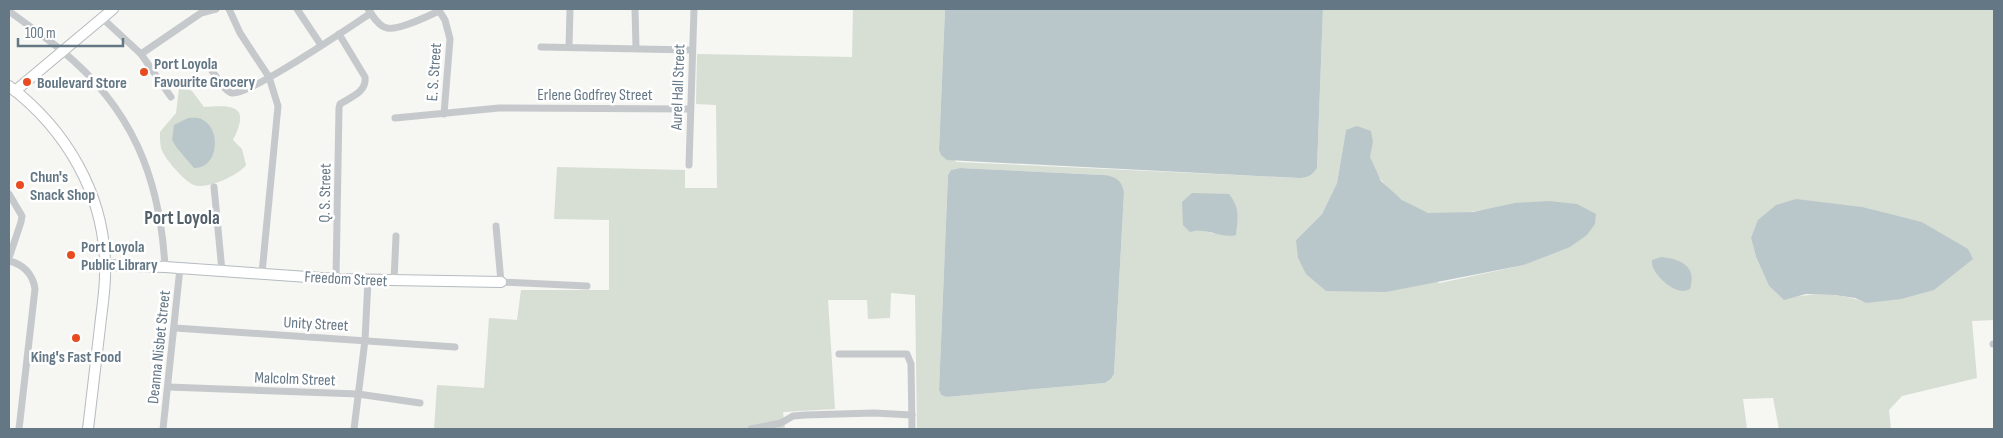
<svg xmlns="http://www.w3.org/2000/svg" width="2003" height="438" viewBox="0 0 2003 438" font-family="'Sofia Sans Condensed',sans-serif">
	<rect width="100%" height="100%" fill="#f6f6f3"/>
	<!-- green -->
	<g fill="#d7ded3" fill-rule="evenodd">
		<path d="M 853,9 L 945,9 L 939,150 L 957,162 L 1298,178 C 1307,178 1312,176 1317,168 L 1323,9 L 1994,9 L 1994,320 L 1972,321 L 1977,378 L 1902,396 L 1889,410 L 1891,429 L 1779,429 L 1773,398 L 1743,399 L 1747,429 L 917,429 L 915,295 L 891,293 L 890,318 L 868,319 L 867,300 L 828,300 L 835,409 L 783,412 L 785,429 L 434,429 L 437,385 L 484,388 L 489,318 L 517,320 L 521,290 L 609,290 L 609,220 L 554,219 L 557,167 L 685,170 L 685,188 L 717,188 L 716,105 L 696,104 L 697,54 L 852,57 ZM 1346,130 L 1373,142 C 1372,146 1369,152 1370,157 C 1372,178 1409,211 1429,213 C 1458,217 1487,209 1514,203 L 1546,256 L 1524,265 L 1440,283 L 1296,240 L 1322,214 L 1337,183 ZM 960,168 L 1103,175 L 1124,193 L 1114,374 L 1111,379 L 1105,383 L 946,397 L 941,395 L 939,390 L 948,175 L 951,170 ZM 1214,194 L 1229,194 L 1214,234 L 1200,229 ZM 1895,216 L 1922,222 L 1967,249 L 1866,303 C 1839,292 1811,293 1783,299 L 1769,286 L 1756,257 L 1751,238 Z"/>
		<path d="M 184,87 L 192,91 L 204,107 C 233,105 251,105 233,140 L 242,149 L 246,165 C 239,175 207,190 194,185 C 184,181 164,158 161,148 C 160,143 160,137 160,132 L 176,113 L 179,89 Z"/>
	</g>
	<!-- water -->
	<g fill="#bac7ca">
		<path d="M 945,9 L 1323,9 L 1317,168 C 1312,176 1307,178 1298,178 L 947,160 L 941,155 L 939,150 Z"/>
		<path d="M 188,118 C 193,118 199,117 203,120 C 222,130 218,169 194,168 L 177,148 L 172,140 L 174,125 Z"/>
		<polygon points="1357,126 1371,131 1373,142 1370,157 1381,181 1402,200 1428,213 1473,212 1514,203 1549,201 1577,204 1596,214 1595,224 1587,235 1570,247 1524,265 1386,292 1326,291 1306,274 1298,258 1296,240 1322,214 1337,183 1346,130"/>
		<path d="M 960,168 L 1103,175 C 1115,176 1122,180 1124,193 L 1114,374 L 1111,379 L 1105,383 L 946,397 L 941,395 L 939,390 L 948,175 L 951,170 Z"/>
		<path d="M 1192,193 L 1229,194 C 1240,208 1238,217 1236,235 C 1220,239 1207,227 1190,232 L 1183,225 L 1182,202 Z"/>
		<polygon points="1796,199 1862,207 1922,222 1968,249 1973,259 1934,290 1901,299 1866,303 1855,298 1835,295 1806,294 1784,300 1769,286 1756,257 1751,238 1758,220 1776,205"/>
		<path d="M 1661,257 C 1681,259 1697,266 1690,289 C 1688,290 1685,291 1682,291 C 1670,290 1650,272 1652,260 Z"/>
	</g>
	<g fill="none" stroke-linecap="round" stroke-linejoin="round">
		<!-- secondary casing -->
		<g stroke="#b5bbbf" stroke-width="12">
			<g id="secondary">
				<path d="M 9,86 C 66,129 105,195 105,267 C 106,287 102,307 100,327 C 96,361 92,395 88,429"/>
				<polyline points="15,91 113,9"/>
				<polyline points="105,265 165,267 336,279 501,282"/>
			</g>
		</g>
		<!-- street -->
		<g stroke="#c6c9cc" stroke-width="7">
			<polyline points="229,9 240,33 269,77 278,106 262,273"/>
			<polyline points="297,9 321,45"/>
			<path d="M 368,9 C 372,15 379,27 387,28 C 398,31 428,16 439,11"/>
			<polyline points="438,9 445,20 450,39 444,114"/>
			<polyline points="635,9 636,48"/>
			<path d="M 9,11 C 26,24 44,36 61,50 C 132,108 160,177 165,267"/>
			<polyline points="101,17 141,54 171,97"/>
			<polyline points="541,47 691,50"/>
			<polyline points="569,47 570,9"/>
			<polyline points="141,54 201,13 216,9"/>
			<path d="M 212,71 C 217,77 224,91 232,93 C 249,96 351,26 371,13"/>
			<polyline points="395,118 499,108 690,109"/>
			<polyline points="689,165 694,9"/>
			<polyline points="214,187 222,271"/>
			<polyline points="9,194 22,216 21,222 9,258"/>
			<polyline points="496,226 501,282 587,286"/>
			<path d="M 9,261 C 23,264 33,274 35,289 L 19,429"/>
			<path d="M 336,279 L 339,108 L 340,104 C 351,97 367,92 365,77 L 339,34"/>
			<polyline points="394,281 396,236"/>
			<polyline points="175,328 455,347"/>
			<polyline points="1993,344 1994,344"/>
			<polyline points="839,354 907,354 911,364 912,429"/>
			<polyline points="168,387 358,394 420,403"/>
			<polyline points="163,429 180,268"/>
			<polyline points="354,429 365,340 368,280"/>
			<polyline points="751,429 781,423 793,416 805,415 874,413 912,415"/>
		</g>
		<!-- secondary -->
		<use href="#secondary" stroke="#fff" stroke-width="10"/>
	</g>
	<!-- markers -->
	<g fill="#e94b20" stroke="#fff" stroke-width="2">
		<circle cx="144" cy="72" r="5"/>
		<circle cx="27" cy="82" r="5"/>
		<circle cx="20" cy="185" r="5"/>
		<circle cx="71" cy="255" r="5"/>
		<circle cx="76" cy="338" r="5"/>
	</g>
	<g text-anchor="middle" stroke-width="5" stroke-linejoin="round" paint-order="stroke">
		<!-- poi labels -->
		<g font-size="16" font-weight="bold" fill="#647785" stroke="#fff" text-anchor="start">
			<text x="154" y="69">Port Loyola<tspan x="154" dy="18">Favourite Grocery</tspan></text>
			<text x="37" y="88">Boulevard Store</text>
			<text x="30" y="182">Chun's<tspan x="30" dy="18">Snack Shop</tspan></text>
			<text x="81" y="252">Port Loyola<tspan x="81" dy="18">Public Library</tspan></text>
			<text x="76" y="362" text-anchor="middle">King's Fast Food</text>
		</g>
		<!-- street labels -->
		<g font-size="16" fill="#647785" stroke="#fff">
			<text transform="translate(433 72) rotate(-86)" y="6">E. S. Street</text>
			<text transform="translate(677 87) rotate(-88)" y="6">Aurel Hall Street</text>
			<text x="595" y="100">Erlene Godfrey Street</text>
			<text transform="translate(324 193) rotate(-89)" y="6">Q. S. Street</text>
			<text transform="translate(346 278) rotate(3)" y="6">Freedom Street</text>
			<text transform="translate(316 323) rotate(3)" y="6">Unity Street</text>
			<text transform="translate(158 347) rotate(-84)" y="6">Deanna Nisbet Street</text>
			<text transform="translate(295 378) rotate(2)" y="6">Malcolm Street</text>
		</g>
		<!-- quarter labels -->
		<g font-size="19" font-weight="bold" fill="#52606a" stroke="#fff">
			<text x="182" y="224">Port Loyola</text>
		</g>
	</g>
	<!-- border -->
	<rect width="2003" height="438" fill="none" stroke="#647785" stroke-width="20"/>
	<!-- scale -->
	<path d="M18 38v8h105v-8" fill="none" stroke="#647785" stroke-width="2.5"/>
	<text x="25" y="38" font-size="15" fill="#647785" stroke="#ffffff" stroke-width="4" paint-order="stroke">100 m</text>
</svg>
